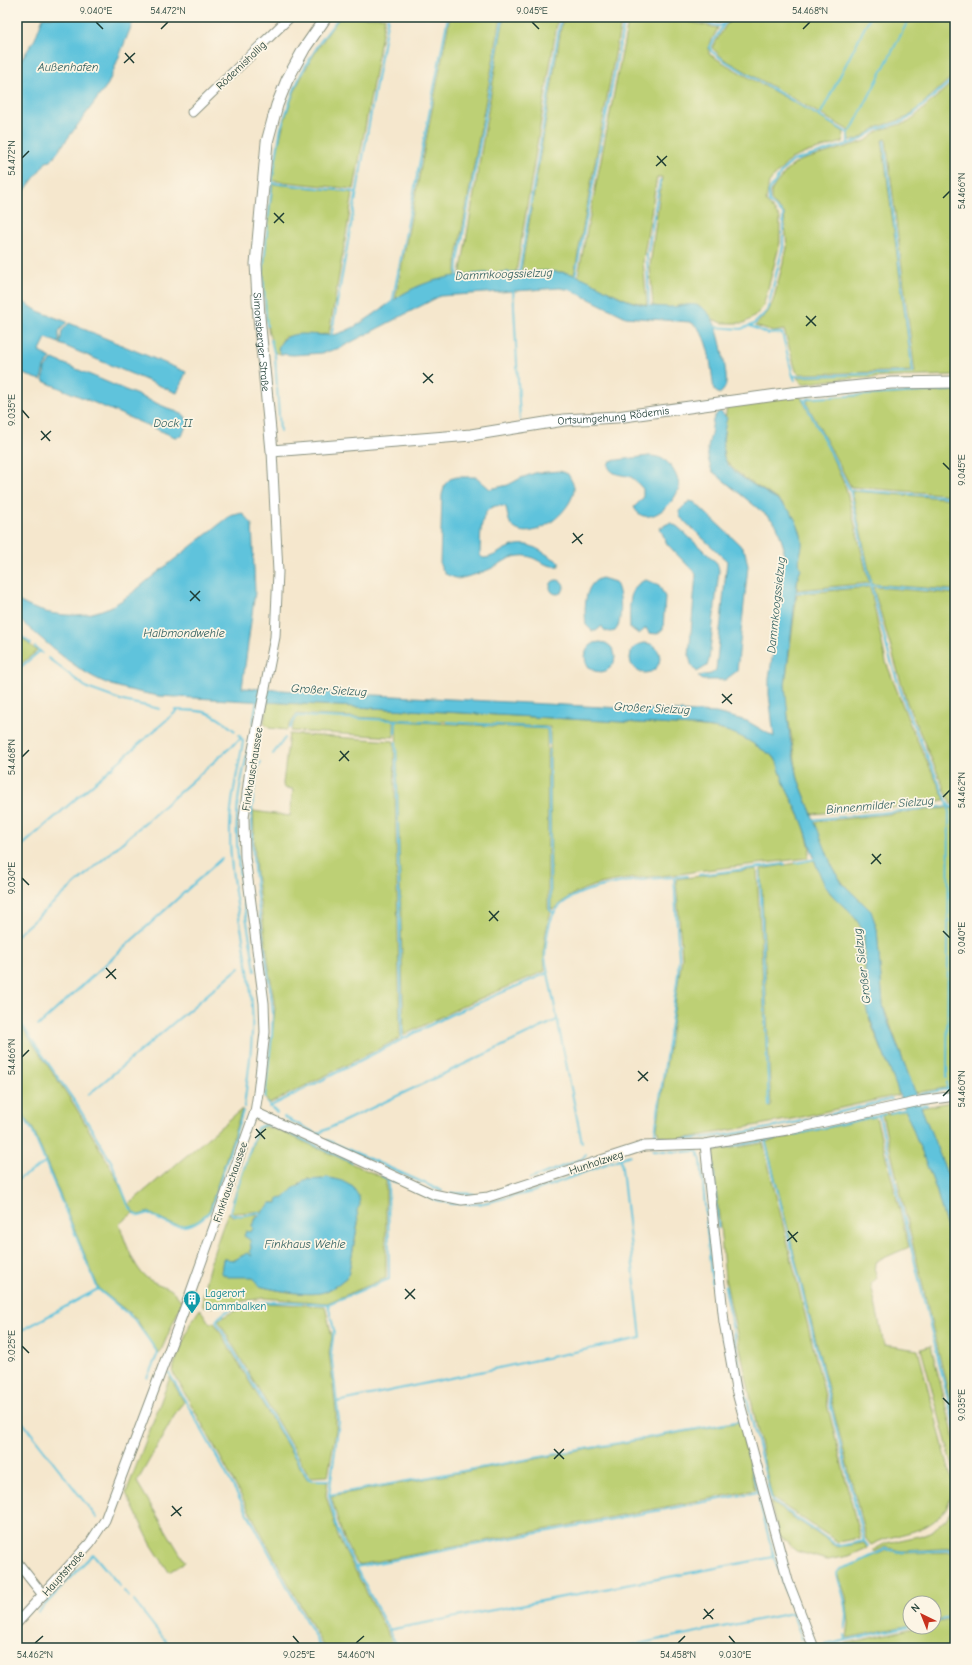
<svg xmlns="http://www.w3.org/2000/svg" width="972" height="1665" viewBox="0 0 972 1665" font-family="'Comic Neue',sans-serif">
	<rect width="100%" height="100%" fill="#fcf5e5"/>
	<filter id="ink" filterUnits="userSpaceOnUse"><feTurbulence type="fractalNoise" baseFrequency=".025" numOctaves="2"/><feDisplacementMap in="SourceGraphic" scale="8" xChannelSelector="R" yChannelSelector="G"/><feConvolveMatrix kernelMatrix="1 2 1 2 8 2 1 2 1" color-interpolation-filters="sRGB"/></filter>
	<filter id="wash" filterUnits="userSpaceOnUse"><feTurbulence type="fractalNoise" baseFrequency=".012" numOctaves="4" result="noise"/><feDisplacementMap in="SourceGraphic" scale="16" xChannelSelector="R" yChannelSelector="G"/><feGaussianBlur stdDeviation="0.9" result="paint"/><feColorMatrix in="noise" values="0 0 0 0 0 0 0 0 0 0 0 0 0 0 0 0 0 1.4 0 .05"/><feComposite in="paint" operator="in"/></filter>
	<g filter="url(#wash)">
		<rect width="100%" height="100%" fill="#f5e7cd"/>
		<!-- green -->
		<g fill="#bdd074" stroke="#6e8654">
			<path d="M 340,17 L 385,17 L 354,189 L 275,181 L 273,180 C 282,110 298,73 340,17 Z"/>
			<path d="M 450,17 L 501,17 L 456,263 L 456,277 C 435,279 411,288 395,300 Z"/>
			<polygon points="504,17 558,17 516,273 460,276"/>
			<polygon points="563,17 622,17 574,275 562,272 521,272"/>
			<path d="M 629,17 L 669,17 L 718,28 L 709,45 L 709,54 C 753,82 801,104 844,132 L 843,142 L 808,152 L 791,159 L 769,182 L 766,201 L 780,218 L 780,243 L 763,307 L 754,317 L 744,323 L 723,323 L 711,319 L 705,310 L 680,305 L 672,308 L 653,306 L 650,266 L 662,177 L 657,177 L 643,261 L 647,305 L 627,300 L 578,276 Z"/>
			<polygon points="734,17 955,17 955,74 908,117 878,127 857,140 850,140 848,130 724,59 712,48 726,25"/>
			<polygon points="955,80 955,375 840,379 802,384 797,377 915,373 886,139 882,140 912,371 799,374 796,371 784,330 773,332 755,326 768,312 773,301 787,248 784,213 771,201 771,192 775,185 788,169 799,161 866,141 880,130 909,122"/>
			<path d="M 273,184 L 350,192 L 353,194 L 329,334 L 284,337 L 278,349 L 281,354 L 274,352 C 272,344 269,334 267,325 C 259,279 268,230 273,184 Z"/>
			<polygon points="955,391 955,495 851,487 807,404 808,400 811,398"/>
			<path d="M 799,394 L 826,444 L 846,488 L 869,583 L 797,590 L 798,575 L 801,569 C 795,557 807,543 798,527 C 793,519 786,505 778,500 C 759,486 738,478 724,458 L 723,444 L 727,403 Z"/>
			<polygon points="852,491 955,499 955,590 872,584"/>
			<polygon points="870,587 886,662 909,722 945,800 896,807 812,814 798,779 786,703 785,685 797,594"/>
			<polygon points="873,587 955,594 955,805 951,804 907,703"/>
			<polygon points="17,634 37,651 17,667"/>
			<path d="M 268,702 L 693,726 L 714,728 L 739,734 L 774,757 L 778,764 L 785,786 L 804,825 L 810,848 L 808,858 L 697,871 C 650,881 589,872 553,910 L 551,908 L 550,727 L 296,714 L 287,730 L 269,728 L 264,723 Z"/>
			<polygon points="297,716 394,720 394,737 291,731"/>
			<path d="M 396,721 L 547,729 L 548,909 L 551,912 C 544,934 543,948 545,971 L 467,1004 L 404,1035 Z"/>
			<polygon points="289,734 394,741 400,1036 398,1039 269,1104 265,1098 275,1009 256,873 253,811 290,816 293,789 284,788 283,784"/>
			<path d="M 947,808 L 955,809 L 955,1089 L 944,1088 L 915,1093 L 883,1005 L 877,929 C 871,905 857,901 843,883 C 829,866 822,842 814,822 Z"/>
			<polygon points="814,860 830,893 852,913 862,927 864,937 866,989 870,1021 898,1090 898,1095 797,1118 693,1137 675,1139 659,1135 657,1129 682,957 676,879 757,869 769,1107 771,1107 761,869"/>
			<path d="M 17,1020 L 75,1106 L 109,1164 L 133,1213 L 119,1224 C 125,1240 134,1271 150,1280 C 168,1290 168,1283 182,1302 L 160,1353 L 152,1345 L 136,1318 L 99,1289 L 33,1129 L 17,1105 Z"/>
			<polygon points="955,1101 955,1194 921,1108"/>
			<path d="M 242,1109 L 209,1211 C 188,1233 171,1227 149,1212 L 139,1215 L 135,1213 L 129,1204 Z"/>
			<polygon points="906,1110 936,1189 948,1232 949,1245 955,1261 955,1421 882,1115"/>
			<path d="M 875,1117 L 877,1121 L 909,1247 L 877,1261 L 874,1269 L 877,1278 L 871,1284 L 884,1345 L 918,1350 L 954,1488 C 951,1494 950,1502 946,1508 C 928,1536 897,1531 871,1545 L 866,1539 L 766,1142 Z"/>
			<path d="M 264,1126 L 280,1131 L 386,1179 L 386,1278 L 327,1303 L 263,1298 L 210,1307 L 203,1306 C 200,1287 221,1231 228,1212 L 232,1216 L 258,1214 L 252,1225 L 254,1229 L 250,1232 L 252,1256 L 241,1256 L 235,1260 L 223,1259 L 221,1273 L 253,1277 L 259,1286 C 275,1290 312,1298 327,1290 C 335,1287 342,1281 348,1276 L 358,1223 L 353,1187 C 335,1178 329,1177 310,1181 L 308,1178 L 300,1183 L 299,1186 C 287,1192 284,1203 271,1203 L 264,1211 L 234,1213 L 231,1210 L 233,1199 L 258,1130 Z"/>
			<polygon points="763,1143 860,1538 838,1542 772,1498 725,1278 713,1155 715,1151"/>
			<polygon points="258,1303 325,1306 332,1337 329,1352 336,1411 336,1429 328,1476 310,1477 218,1320 232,1312"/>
			<path d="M 200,1309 L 210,1324 L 214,1322 L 307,1479 L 328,1481 L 326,1495 L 339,1539 L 395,1648 L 324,1648 C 272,1556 225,1462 172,1371 L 190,1324 Z"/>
			<polygon points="931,1346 955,1441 955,1475 921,1349"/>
			<polygon points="170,1377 184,1402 178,1409 137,1482 185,1562 169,1572 151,1544 126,1493"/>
			<path d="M 740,1422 L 755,1490 L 358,1565 C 343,1545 338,1520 331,1496 Z"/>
			<polygon points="770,1502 837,1547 864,1543 867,1548 849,1556 827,1560 796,1551 779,1535"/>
			<polygon points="955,1505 955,1548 902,1551 886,1547 875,1552 873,1550 886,1543 919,1536 932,1531 946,1519"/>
			<polygon points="888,1550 903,1553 955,1552 955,1615 934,1620 934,1603 910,1603 910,1625 847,1638 849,1623 846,1597 838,1573 841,1569"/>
			<polygon points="955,1619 955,1648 828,1648 918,1627 934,1627 934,1623"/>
		</g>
		<!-- water -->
		<g fill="#5ec3dc" stroke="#3e8088">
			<polygon points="43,17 135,17 108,84 51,161 46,162 17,201 17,66 35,39"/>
			<path d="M 546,271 C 556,272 566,272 576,275 C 598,283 617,299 640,304 C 649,306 661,307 670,307 C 682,307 695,300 705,310 C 718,320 722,351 725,367 C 726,377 729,388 719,394 L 714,390 C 711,371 710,331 690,322 L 626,317 L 571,290 L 560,288 L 440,296 L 340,348 L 322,353 L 293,355 L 281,354 L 278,349 C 285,324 319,339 337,334 C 360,328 383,306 403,294 C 444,269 499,273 546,271 Z"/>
			<polygon points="17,298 38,311 67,322 59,331 59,343 46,338 39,352 51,358 44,367 41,380 17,372"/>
			<polygon points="69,323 186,372 177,393 60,344 62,331"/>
			<polygon points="53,359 184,415 188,421 182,436 175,437 43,381 45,368"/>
			<path d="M 720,411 L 727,418 C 724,430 721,446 724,457 C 730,478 778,494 792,514 C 797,522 803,536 802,546 C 801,554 797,561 801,569 L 798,575 L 785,685 L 790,738 L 798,779 L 832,866 L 842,883 L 871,911 L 877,929 L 883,1005 L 886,1017 L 955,1194 L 955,1261 L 949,1245 L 948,1232 L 936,1189 L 867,1011 L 864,937 C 858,911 837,906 825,885 C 814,865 811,844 803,824 C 797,807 786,792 781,774 C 779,769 778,762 774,757 C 770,754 765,751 761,749 C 738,732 721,728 693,726 L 159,696 C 143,693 127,690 112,685 C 76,673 46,641 17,618 L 17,600 C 40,615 76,620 102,610 C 121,604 137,589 153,576 C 179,556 204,536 230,516 L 242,513 L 252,524 L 255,592 L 242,688 L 716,713 L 747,721 L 774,737 L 769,694 L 769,678 L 773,653 L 784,548 L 777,526 L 771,519 L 712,471 C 706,455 707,450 711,434 C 713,424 711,417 720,411 Z"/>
			<path d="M 649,456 C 660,456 667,460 672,468 C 675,473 679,480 679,486 C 677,503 645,531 634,507 L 643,498 L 643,489 C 639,485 636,480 631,477 C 622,474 611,476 608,465 L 610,461 Z"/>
			<path d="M 560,471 L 568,474 C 570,478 574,484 574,488 C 574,511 529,547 511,525 C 508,520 507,512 506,507 C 477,498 481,538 480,555 L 483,558 C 490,558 497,554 503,550 C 527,538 535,548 556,560 L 559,562 L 559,566 C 544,569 534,553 519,556 C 509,557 502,563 494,567 C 483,573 470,576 458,579 L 445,574 L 440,565 L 442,495 L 445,484 L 450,479 L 457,477 L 476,477 L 490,489 L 508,485 L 521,478 L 535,473 Z"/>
			<polygon points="689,501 694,502 739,544 745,552 748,566 737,671 725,680 702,680 698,676 711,674 716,670 727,561 680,517 679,511"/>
			<polygon points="671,523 678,527 717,563 719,570 709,660 707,666 697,672 691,664 689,656 696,574 667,544 660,528 667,524"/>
			<path d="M 602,578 L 615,582 C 622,591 623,623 615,631 C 609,633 604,632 602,626 L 596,631 L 592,631 L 586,625 C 584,609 584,582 602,578 Z"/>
			<circle cx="557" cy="587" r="7"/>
			<path d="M 646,580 L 659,585 L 665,597 L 663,629 L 657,634 L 649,633 L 646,628 L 639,634 L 630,628 C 630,611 626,586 646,580 Z"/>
			<circle cx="600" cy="657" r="15"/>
			<circle cx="645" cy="658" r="15"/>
			<path d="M 326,1177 L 342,1181 L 353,1187 L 359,1197 L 360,1205 L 357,1210 L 358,1223 L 348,1276 C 342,1281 335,1287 327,1291 C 312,1298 275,1290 259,1286 L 253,1277 L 228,1277 L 221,1273 L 223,1259 L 235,1260 L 247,1253 L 252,1256 L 249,1251 L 251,1249 L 250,1240 L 244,1236 L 246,1231 L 250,1232 L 253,1229 L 252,1225 L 257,1217 L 271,1203 L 277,1203 L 278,1199 L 284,1198 C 289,1194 292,1187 299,1186 L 304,1180 L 323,1179 Z"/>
		</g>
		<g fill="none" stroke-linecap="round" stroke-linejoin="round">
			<!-- stream -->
			<g stroke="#5ec3dc" stroke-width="2">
				<polyline points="684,17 719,26 724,24 733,17"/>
				<polyline points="724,24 710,47 711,51 723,60 848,133 848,143"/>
				<polyline points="820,115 870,17"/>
				<polyline points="848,133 852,129 910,17"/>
				<polyline points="272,183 356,192"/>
				<polyline points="519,274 561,17"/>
				<polyline points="575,277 625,17"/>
				<polyline points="457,278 458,262 503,17"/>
				<polyline points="513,288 520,420"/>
				<polyline points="392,304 448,17"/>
				<polyline points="649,308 647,256 660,180"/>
				<polyline points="267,326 263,273 272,183 281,128 294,90 302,72 320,42 339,17"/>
				<polyline points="750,326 768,334 782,333 793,376 913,373 884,141"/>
				<polyline points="714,327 741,329 754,324 767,311 783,247 783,214 769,202 769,191 783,170 793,161 858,141 878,129 903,121 909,118 955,77"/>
				<polyline points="331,337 388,17"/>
				<polyline points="271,340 275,356 280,431"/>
				<polyline points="793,376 795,380"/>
				<polyline points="805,403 807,399 811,398 955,390"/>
				<polyline points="850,490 955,497"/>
				<polyline points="797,592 871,585 850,490 803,399"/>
				<polyline points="17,633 31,644"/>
				<polyline points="35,647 42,653"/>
				<polyline points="48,658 87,688 123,701 160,709"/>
				<polyline points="17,670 40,651"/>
				<path d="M 175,710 C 206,710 211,711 235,731"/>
				<polyline points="297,716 441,722"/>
				<polyline points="447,722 545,728 548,729"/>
				<polyline points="253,725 257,700"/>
				<polyline points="290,728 297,716"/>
				<polyline points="548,729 549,744"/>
				<polyline points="395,733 396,720"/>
				<path d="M 239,735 L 243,741 C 238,773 229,802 230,834 C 230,891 248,947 252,1005 C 254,1039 248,1073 244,1107"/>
				<path d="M 250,741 C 246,761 240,781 238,801 C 232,857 247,915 255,971"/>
				<polyline points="396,742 402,1038"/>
				<polyline points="549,749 550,910 554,913"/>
				<polyline points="273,754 285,738"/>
				<path d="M 261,762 L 258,766 C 256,781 252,796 252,812 C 250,879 266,946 273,1013 L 272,1035 L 265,1098"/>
				<polyline points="811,820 949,806 955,808"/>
				<polyline points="17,850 178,710"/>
				<polyline points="796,863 815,859"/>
				<polyline points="760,872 769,1106"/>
				<polyline points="699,875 785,864"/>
				<polyline points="17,935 241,738"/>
				<path d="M 17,1018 L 77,1105 L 112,1163 L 128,1205 L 135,1214 L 139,1216 L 149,1213 C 171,1229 189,1233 210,1211 L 243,1111"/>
				<polyline points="38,1026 222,858"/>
				<polyline points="947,1077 949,806 907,710 889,655 871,585 955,592"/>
				<polyline points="947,1082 947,1089"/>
				<polyline points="88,1095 240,967"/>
				<polyline points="919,1095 947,1089 955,1090"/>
				<polyline points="267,1103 277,1113"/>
				<polyline points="17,1106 32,1130 98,1289 134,1319 158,1353 147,1378"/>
				<polyline points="919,1106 927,1105"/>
				<polyline points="269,1107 450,1015 547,973"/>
				<polyline points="890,1113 906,1109"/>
				<polyline points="879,1115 955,1428"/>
				<polyline points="284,1117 319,1135"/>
				<polyline points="276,1127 352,1162"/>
				<polyline points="317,1134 557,1020"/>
				<polyline points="793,1135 885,1114"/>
				<polyline points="327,1140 442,1191"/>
				<path d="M 680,1140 C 752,1135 822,1117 892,1099"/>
				<polyline points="765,1140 864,1541 868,1546"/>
				<polyline points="673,1141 656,1136 655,1133 678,974 679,957 674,877"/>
				<path d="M 582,1143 L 545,958 C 545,946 548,923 554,913 C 573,881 653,879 687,876"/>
				<polyline points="721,1148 787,1136"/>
				<polyline points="716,1149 712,1151 712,1154 718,1228"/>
				<polyline points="653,1150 679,1152"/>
				<polyline points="683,1152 695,1151 698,1152 701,1161 711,1274 720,1322"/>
				<polyline points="382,1176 388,1179 389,1279 328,1304 334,1330 331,1353 339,1421 329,1495 336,1525 345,1547 398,1648"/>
				<polyline points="388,1179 396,1182"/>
				<polyline points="530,1179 582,1159 586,1154"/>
				<polyline points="17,1180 45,1163"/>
				<polyline points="415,1191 430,1198 453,1204 479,1204 532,1192 630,1155"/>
				<polyline points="451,1193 474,1194"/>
				<path d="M 261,1214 L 259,1212 C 250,1214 237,1219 230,1212 L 257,1128 L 266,1124 L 271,1126"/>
				<polyline points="725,1286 743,1384 772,1501 835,1544 840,1546 864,1541"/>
				<path d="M 328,1304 C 299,1303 235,1294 216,1321 L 308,1478 L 312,1480 L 331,1480"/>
				<polyline points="721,1329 723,1340"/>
				<polyline points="17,1333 98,1289"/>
				<path d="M 169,1373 C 223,1463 270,1557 321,1648"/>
				<polyline points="337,1402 641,1338 621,1160"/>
				<polyline points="17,1415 97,1518"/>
				<polyline points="745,1439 758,1494"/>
				<polyline points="329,1495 741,1421"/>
				<polyline points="759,1500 774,1557 791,1606"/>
				<polyline points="356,1567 758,1492"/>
				<polyline points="65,1583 93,1554 120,1586"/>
				<polyline points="124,1591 129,1597"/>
				<polyline points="134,1601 171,1648"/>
				<polyline points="792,1611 802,1639"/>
				<polyline points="38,1612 63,1586"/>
				<polyline points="934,1621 955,1617"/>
				<path d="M 845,1629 C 851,1609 841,1593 837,1573 L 840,1569 L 857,1563 L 886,1549 L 902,1552 L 955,1550"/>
				<polyline points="388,1630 774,1557"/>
				<polyline points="845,1635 846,1640"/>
				<polyline points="805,1646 806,1648"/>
				<polyline points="816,1647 910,1626"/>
				<polyline points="617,1648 793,1613"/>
			</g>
		</g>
	</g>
	<g filter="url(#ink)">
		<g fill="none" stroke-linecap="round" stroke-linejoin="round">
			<!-- minor casing -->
			<g stroke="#8a9280" stroke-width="11">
				<g id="minor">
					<polyline points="716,17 717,17"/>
					<polyline points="192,112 290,17"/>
					<polyline points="255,1112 433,1194 462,1200 488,1197 644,1146 705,1144 793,1129 920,1101 955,1096"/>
					<polyline points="705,1144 724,1322 736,1389 788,1581 814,1648"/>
					<polyline points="17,1562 43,1595"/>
					<polyline points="17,1623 90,1543 105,1520 189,1297 255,1112 258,1093 265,1032 264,1003 245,857 244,818 251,760 275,637 278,572 272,451"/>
				</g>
			</g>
			<!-- major casing -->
			<g stroke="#8a9280" stroke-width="13">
				<g id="major">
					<path id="s1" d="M 326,17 L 304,49 L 287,80 L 277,105 L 267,142 L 256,264 L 259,317 L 272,451 L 471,435 L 564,420 L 617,417 L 791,393 L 891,383 L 955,382"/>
				</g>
			</g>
			<!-- minor -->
			<use href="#minor" stroke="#fff" stroke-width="9"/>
			<!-- major -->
			<use href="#major" stroke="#fff" stroke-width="11"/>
		</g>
	</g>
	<!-- ticks -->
	<path fill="none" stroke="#1f3d34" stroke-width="1.5" d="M 96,22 L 103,29M 532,22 L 539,29M 161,29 L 168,22M 803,29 L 810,22M 125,53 L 134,63M 124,63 L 135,53M 657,156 L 666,166M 22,158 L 29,151M 656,166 L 667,156M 943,198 L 950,191M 274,213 L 284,223M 274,223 L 284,213M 806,316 L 816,326M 806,326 L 816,316M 423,373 L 433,383M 423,383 L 433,374M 22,410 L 29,418M 41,431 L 50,441M 41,440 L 51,431M 943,463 L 950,470M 573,533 L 582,544M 572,543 L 583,534M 190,591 L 200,601M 190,601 L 200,591M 722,694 L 732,704M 722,703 L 732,694M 340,751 L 349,761M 22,757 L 29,750M 339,761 L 349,751M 943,797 L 950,790M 872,854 L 881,864M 871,864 L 881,854M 22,878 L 29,885M 489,911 L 498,921M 489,921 L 499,911M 943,931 L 950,938M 106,968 L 116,979M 106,978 L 116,969M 22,1057 L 29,1050M 638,1071 L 648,1081M 638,1081 L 648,1072M 943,1096 L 950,1089M 256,1129 L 265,1139M 255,1138 L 266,1129M 788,1231 L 797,1242M 787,1241 L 798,1232M 405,1289 L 415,1299M 405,1299 L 415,1289M 22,1346 L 29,1353M 943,1398 L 950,1405M 554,1449 L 564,1459M 554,1459 L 564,1449M 172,1506 L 181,1516M 171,1516 L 182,1507M 704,1609 L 713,1619M 703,1619 L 714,1609M 293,1636 L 299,1643M 729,1636 L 735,1643M 35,1643 L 43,1636M 356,1643 L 364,1636M 678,1643 L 685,1636"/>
	<!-- icons -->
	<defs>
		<g id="building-pin" transform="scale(0.9)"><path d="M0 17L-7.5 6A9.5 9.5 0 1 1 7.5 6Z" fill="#0f9aa8" stroke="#fcf5e5"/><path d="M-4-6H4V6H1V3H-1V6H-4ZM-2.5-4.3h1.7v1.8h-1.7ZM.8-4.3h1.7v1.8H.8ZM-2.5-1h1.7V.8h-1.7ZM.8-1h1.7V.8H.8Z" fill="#fff"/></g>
	</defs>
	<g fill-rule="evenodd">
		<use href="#building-pin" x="192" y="1299"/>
	</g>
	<g text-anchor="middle" stroke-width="3.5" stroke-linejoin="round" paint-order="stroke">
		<!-- street labels -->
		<g font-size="11" fill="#1f3d34" stroke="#fcf5e5">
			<text transform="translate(241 65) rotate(-44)" y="4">Rödemishallig</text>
			<text dy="4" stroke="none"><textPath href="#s1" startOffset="340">Simonsberger Straße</textPath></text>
			<text dy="4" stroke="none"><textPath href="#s1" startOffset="793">Ortsumgehung Rödemis</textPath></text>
			<text transform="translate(252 769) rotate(-81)" y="4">Finkhauschaussee</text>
			<text transform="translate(596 1162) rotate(-18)" y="4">Hunholzweg</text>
			<text transform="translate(230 1182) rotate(-71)" y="4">Finkhauschaussee</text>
			<text transform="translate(63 1573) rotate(-48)" y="4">Hauptstraße</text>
		</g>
		<!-- culture labels -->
		<g font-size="11" fill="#0d838f" stroke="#fcf5e5" text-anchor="start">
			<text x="205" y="1297">Lagerort<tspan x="205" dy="13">Dammbalken</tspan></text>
		</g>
		<!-- water labels -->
		<g font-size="12" font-style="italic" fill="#2f5e5e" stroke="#fcf5e5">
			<text x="68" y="71">Außenhafen</text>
			<text transform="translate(504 274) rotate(-2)" y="4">Dammkoogssielzug</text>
			<text x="173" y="427">Dock II</text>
			<text transform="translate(776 605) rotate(-84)" y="4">Dammkoogssielzug</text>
			<text x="184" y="637">Halbmondwehle</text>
			<text transform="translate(329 690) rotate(3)" y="4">Großer Sielzug</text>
			<text transform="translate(652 708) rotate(3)" y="4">Großer Sielzug</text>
			<text transform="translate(880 805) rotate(-5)" y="4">Binnenmilder Sielzug</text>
			<text transform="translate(862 966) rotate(-97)" y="4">Großer Sielzug</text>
			<text x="305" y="1248">Finkhaus Wehle</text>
		</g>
	</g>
	<!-- margin -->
	<rect width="972" height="1665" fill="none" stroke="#fcf5e5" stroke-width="44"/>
	<!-- north arrow -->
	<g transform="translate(922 1615) rotate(317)"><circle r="19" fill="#fcf5e5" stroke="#a4ab9e"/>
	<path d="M0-3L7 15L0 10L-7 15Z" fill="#c8321e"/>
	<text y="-6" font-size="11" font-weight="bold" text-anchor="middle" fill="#1f3d34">N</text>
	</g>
	<rect x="22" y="22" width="928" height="1621" fill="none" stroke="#1f3d34" stroke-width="1.5"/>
	<g font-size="10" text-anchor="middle" fill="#1f3d34">
		<text x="96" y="14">9.040°E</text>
		<text x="168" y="14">54.472°N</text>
		<text x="532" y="14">9.045°E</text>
		<text x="810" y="14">54.468°N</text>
		<text transform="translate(11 158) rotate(-90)" y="4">54.472°N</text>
		<text transform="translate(961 191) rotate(-90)" y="4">54.466°N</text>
		<text transform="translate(11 410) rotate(-90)" y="4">9.035°E</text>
		<text transform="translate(961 470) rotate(-90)" y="4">9.045°E</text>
		<text transform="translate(11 757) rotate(-90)" y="4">54.468°N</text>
		<text transform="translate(961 790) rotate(-90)" y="4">54.462°N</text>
		<text transform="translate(11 878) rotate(-90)" y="4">9.030°E</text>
		<text transform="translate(961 938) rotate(-90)" y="4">9.040°E</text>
		<text transform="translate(11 1057) rotate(-90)" y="4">54.466°N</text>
		<text transform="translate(961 1089) rotate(-90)" y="4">54.460°N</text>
		<text transform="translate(11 1346) rotate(-90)" y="4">9.025°E</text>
		<text transform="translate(961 1405) rotate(-90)" y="4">9.035°E</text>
		<text x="35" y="1658">54.462°N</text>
		<text x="299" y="1658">9.025°E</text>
		<text x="356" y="1658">54.460°N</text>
		<text x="678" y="1658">54.458°N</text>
		<text x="735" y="1658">9.030°E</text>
	</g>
</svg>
